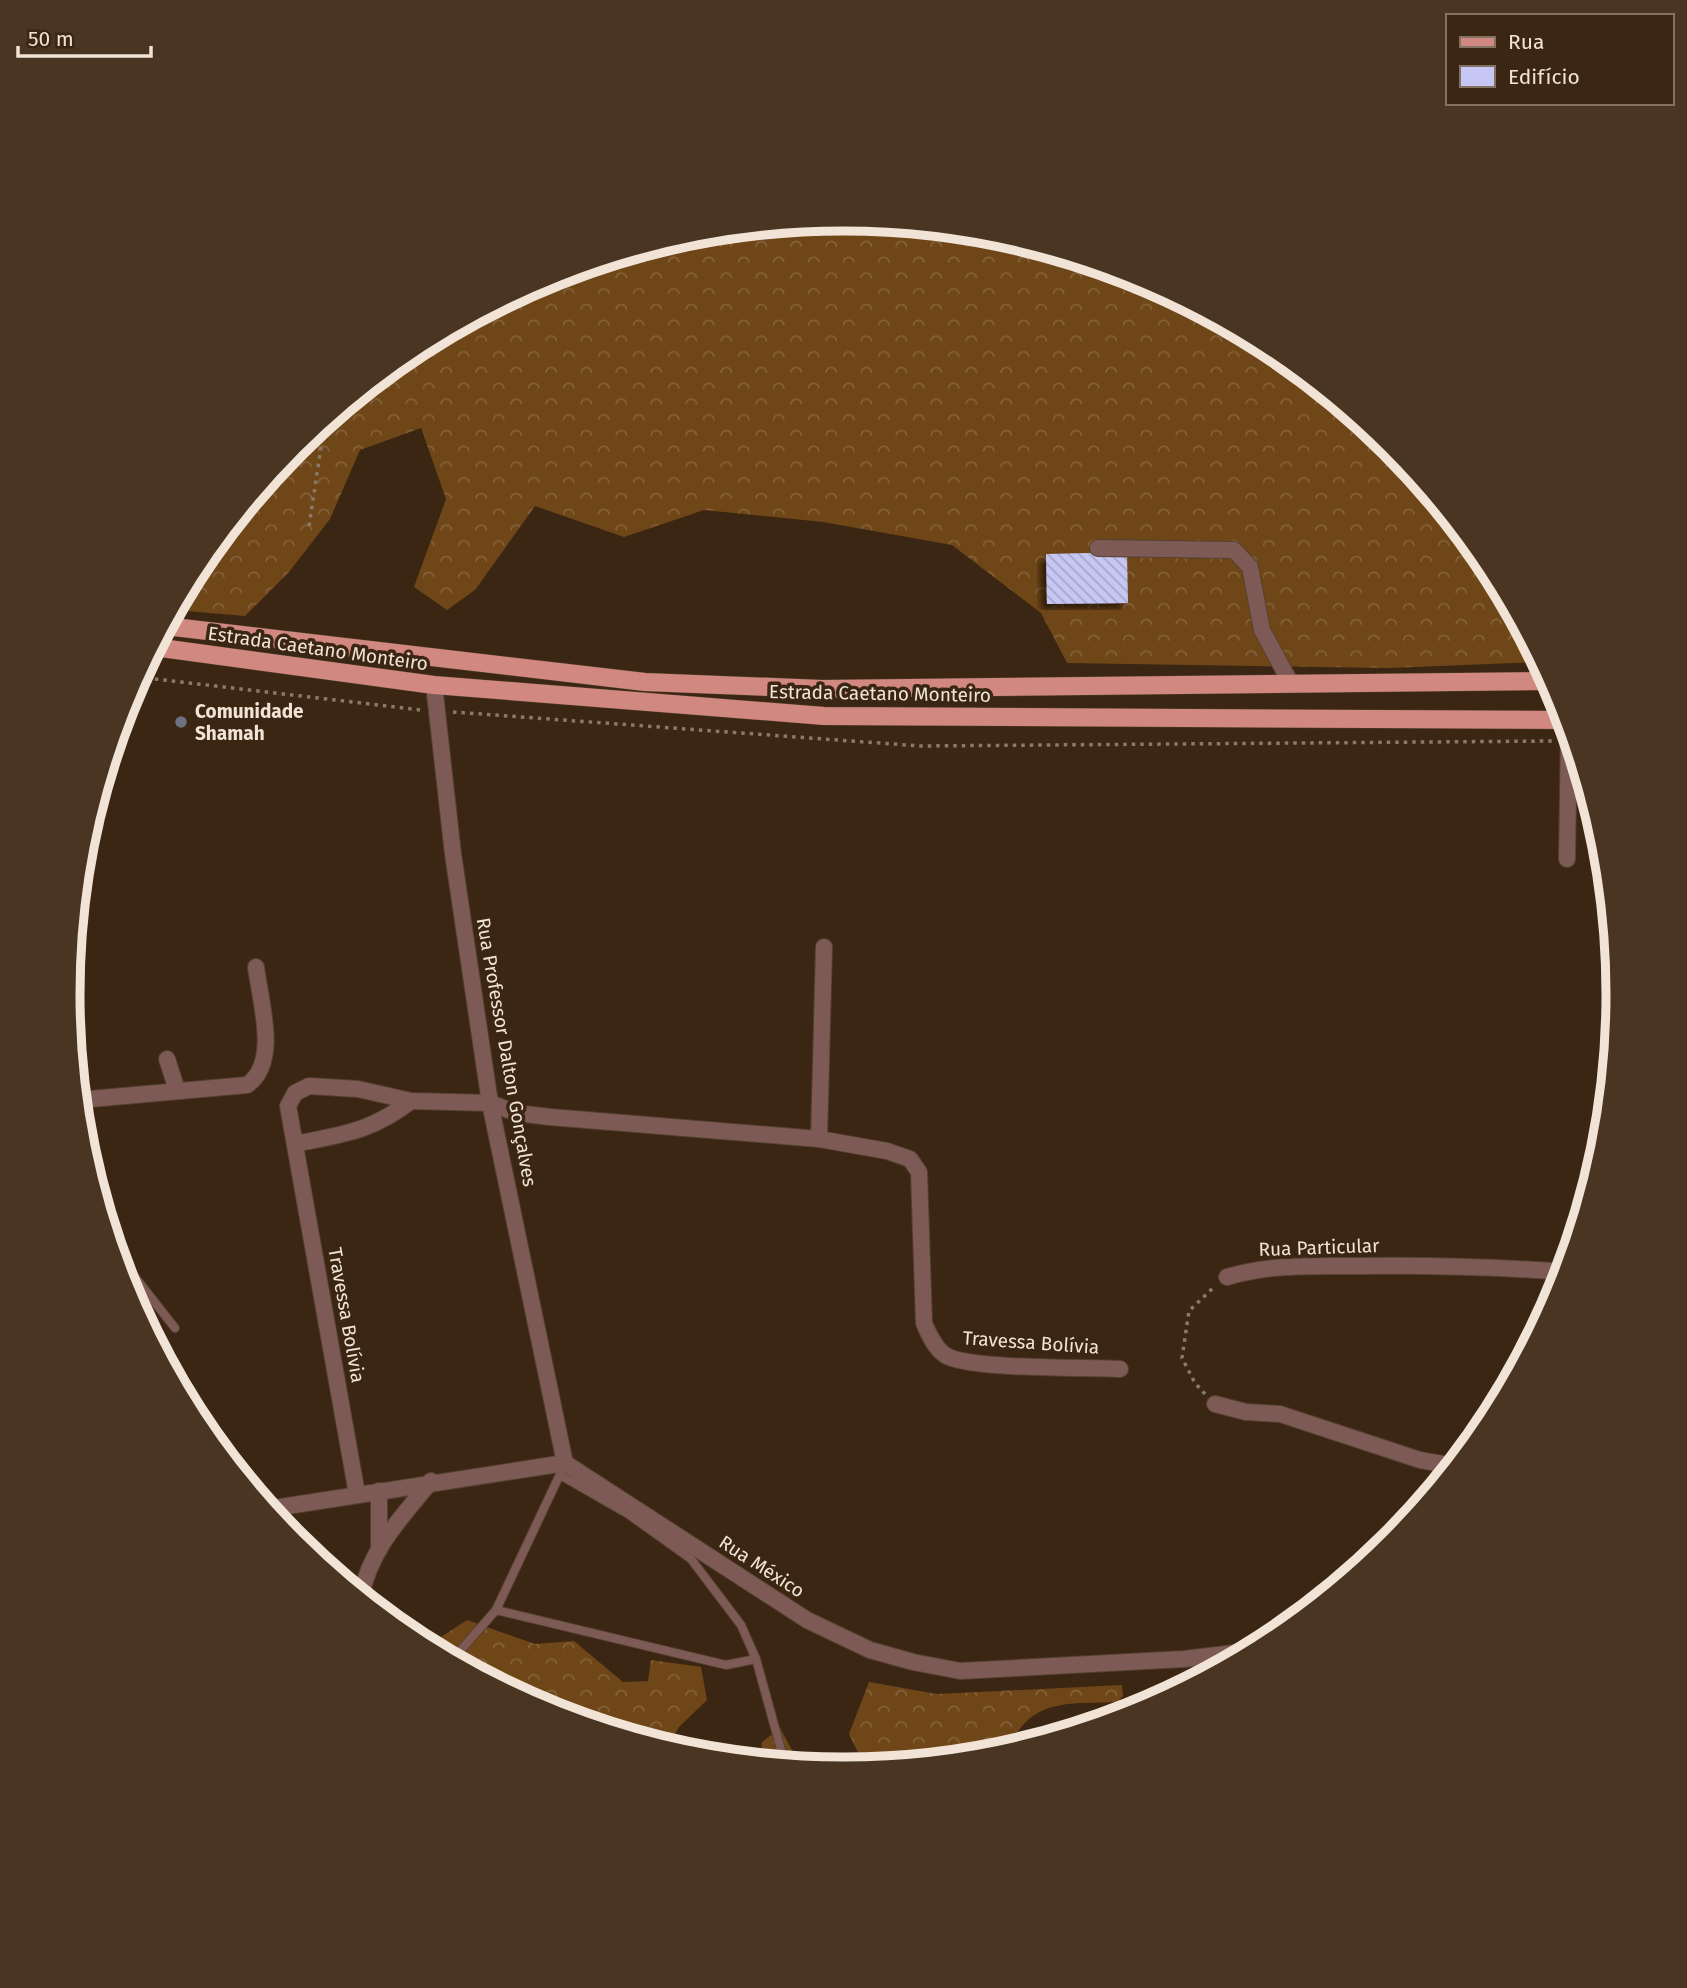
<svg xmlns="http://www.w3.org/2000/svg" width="1687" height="1988" viewBox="0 0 1687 1988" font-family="'Fira Sans',sans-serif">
	<defs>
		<pattern id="forest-crowns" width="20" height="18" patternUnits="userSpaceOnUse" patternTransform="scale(1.75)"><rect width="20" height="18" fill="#6f4617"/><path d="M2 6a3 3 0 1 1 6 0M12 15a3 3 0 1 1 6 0" fill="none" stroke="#846138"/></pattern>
		<pattern id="building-back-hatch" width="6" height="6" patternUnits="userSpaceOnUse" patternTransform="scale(1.75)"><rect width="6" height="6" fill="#c7c7f5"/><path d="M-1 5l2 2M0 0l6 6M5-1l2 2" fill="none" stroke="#a7a6c8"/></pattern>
		<filter id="shadow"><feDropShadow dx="-6" dy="6" stdDeviation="3.5" flood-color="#0009"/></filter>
	</defs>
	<rect width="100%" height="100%" fill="#3a2612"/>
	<!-- forest -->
	<g fill="url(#forest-crowns)">
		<polygon points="844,219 995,234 1141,278 1275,350 1392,446 1488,564 1541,662 1390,668 1067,663 1041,613 952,545 823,522 704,510 624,537 535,506 475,590 447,610 414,587 446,499 421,428 360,450 330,519 289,572 245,616 174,610 199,563 296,446 413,349 547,278 693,234"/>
		<polygon points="467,1620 535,1644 574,1641 623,1682 648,1681 651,1660 701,1667 707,1700 679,1727 667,1747 546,1710 427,1646"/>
		<path d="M 869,1682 L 937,1694 L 1122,1685 L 1123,1696 L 1118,1702 C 1086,1704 1047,1698 1024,1724 C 1012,1736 1011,1749 994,1754 L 865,1767 L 849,1734 Z"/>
		<polygon points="780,1728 793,1752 808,1761 834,1768 760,1761 762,1742"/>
	</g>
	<!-- building -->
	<polygon fill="url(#building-back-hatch)" filter="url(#shadow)" points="1127,552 1128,603 1047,604 1046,554"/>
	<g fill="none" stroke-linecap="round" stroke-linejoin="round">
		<!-- lane casing -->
		<g stroke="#54412e" stroke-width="10">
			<g id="lane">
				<polyline points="116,1253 175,1328"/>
				<polyline points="560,1475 628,1514 691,1559 741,1625 756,1659 785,1764"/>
				<polyline points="496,1610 562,1470"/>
				<polyline points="452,1660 496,1610 726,1665 756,1659"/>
			</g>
		</g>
		<!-- street casing -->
		<g stroke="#54412e" stroke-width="18">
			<g id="street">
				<polyline points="1098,548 1234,550 1250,567 1262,630 1290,682"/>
				<polyline points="434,685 453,854 490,1103 565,1463"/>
				<polyline points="1567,859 1569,728"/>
				<polyline points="167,1059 177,1090"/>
				<path d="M 79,1100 L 247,1085 C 280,1063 260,1001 256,967"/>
				<polyline points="819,1139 824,947"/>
				<path d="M 295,1144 C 344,1134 370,1132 411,1101"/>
				<path d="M 1227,1277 C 1271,1264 1314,1266 1360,1266 C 1429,1265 1497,1267 1565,1272"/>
				<polyline points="1215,1404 1246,1412 1280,1414 1420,1460 1454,1466"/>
				<polyline points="379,1491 379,1546"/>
				<path d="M 357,1494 L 288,1106 L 295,1093 L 309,1086 L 358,1089 L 411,1101 L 490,1103 L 516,1113 L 550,1117 L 819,1139 L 887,1151 L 910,1159 L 919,1172 L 924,1323 C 929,1335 935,1348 945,1355 C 968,1370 1087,1367 1120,1369"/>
				<polyline points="268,1509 565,1463 807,1620 870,1650 913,1662 960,1671 1184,1659 1251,1651"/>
				<path d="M 361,1596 C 370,1549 402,1517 431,1481"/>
			</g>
		</g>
		<!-- primary casing -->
		<g stroke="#54412e" stroke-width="19">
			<g id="primary">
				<polyline points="165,626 645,682 822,689 1551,681"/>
				<polyline points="154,647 434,685 824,716 1567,720"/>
			</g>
		</g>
		<!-- path -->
		<g stroke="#8a7968" stroke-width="3.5" stroke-dasharray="3.5 5" stroke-linecap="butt">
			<polyline points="309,526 325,421"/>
			<polyline points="138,677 421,710"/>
			<polyline points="453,712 920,746 1554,741"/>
			<polyline points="1205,1394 1195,1383 1182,1358 1189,1311 1214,1287"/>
		</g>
		<!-- lane -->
		<use href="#lane" stroke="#7e5a57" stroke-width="8"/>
		<!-- street -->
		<use href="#street" stroke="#7e5a57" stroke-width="16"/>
		<!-- primary -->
		<use href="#primary" stroke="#d08880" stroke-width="18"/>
	</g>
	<!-- markers -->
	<circle fill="#6b7280" stroke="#3a2612" stroke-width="2.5" cx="181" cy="722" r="7"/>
	<g text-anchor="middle" stroke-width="7" stroke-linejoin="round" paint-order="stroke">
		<!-- street labels -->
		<g font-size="19" fill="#f1e4d7" stroke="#3a2612">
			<text transform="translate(318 648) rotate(8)" y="7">Estrada Caetano Monteiro</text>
			<text transform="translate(880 693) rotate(1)" y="7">Estrada Caetano Monteiro</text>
			<text transform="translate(507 1052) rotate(80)" y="7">Rua Professor Dalton Gonçalves</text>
			<text transform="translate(1319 1247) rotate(-2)" y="7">Rua Particular</text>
			<text transform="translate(347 1315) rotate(80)" y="7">Travessa Bolívia</text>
			<text transform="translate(1031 1342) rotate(4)" y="7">Travessa Bolívia</text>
			<text transform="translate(762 1566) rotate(33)" y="7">Rua México</text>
		</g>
		<!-- poi labels -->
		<g font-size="19" font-weight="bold" fill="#f1e4d7" stroke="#3a2612" text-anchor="start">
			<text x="195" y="718">Comunidade<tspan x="195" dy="22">Shamah</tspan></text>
		</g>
	</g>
	<!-- crop -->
	<path d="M0 0H1687V1988H0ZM80 994a763 763 0 1 1 1526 0a763 763 0 1 1-1526 0Z" fill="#493522" fill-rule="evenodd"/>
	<path fill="none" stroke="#f1e4d7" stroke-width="9" d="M80 994a763 763 0 1 1 1526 0a763 763 0 1 1-1526 0Z"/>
	<!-- legend -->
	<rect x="1446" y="14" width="228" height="91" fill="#3a2612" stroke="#837261" stroke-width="2"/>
	<rect x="1460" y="37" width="35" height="10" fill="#d08880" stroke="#837261" stroke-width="2"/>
	<text x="1508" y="49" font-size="21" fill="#f1e4d7">Rua</text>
	<rect x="1460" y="66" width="35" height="21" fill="#c7c7f5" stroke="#837261" stroke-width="2"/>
	<text x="1508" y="84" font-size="21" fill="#f1e4d7">Edifício</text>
	<!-- scale -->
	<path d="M18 46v10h133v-10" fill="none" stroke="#f1e4d7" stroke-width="3.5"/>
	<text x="28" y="46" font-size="21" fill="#f1e4d7" stroke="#3a2612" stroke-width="5" paint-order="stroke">50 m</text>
</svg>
